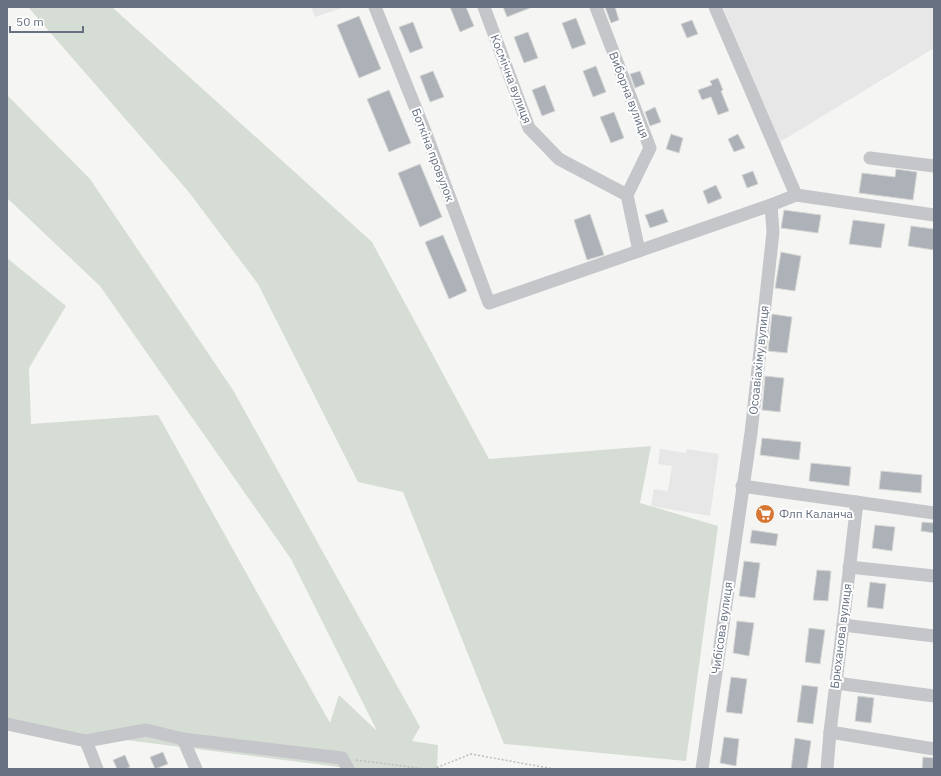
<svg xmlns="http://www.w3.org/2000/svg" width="941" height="776" viewBox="0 0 941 776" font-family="'IBM Plex Sans',sans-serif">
	<rect width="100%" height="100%" fill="#f5f6f3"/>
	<!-- built -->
	<g fill="#e6e7e6">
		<polygon points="311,7 345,7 315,17"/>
		<polygon points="723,7 934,7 934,48 780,142"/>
		<polygon points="660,449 686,453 687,449 719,454 710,516 651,506 654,489 668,491 672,466 658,464"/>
	</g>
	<!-- green -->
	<g fill="#d6ddd4">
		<polygon points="28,7 112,7 372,242 489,459 651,446 640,503 718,526 686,761 504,744 403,492 358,482 258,284 188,191"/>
		<polygon points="7,95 90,179 233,390 420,727 412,741 438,745 437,769 355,769 7,725 7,258 66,306 29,368 31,424 158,415 330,723 339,695 377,731 291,559 100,286 7,198"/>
	</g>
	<!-- building -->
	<g fill="#adb1b8" stroke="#d7d7d5">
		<polygon points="450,7 466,7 474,26 460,32"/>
		<polygon points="503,7 530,7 530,8 507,17"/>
		<polygon points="605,7 615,7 619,20 611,23"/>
		<polygon points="359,16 381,69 359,78 337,25"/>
		<polygon points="576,18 586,44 572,49 562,23"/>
		<polygon points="692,20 698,34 687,38 681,24"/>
		<polygon points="413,22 423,48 410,53 399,27"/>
		<polygon points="528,32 538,58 524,63 514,37"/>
		<polygon points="596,66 606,92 593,97 583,71"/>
		<polygon points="433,71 444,97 430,102 420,76"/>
		<polygon points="640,71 645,84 635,88 630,74"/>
		<polygon points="718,78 723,90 721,91 729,111 718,115 711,97 702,100 698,90 712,85 710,81"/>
		<polygon points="545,85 555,111 542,116 532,90"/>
		<polygon points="389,90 411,143 389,152 367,99"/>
		<polygon points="655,107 661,122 650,126 645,112"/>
		<polygon points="614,112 624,138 611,143 600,117"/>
		<polygon points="671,134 683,138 679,153 666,149"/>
		<polygon points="738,134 745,148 734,152 728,139"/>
		<polygon points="420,164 442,217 420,227 398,173"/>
		<polygon points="896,169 917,172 913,200 859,193 862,173 895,177"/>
		<polygon points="753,171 758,184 747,188 742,175"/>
		<polygon points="716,185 722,198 708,204 703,191"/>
		<polygon points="663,209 668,222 650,228 645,215"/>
		<polygon points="784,210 821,215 818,233 781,228"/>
		<polygon points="590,214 604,255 587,260 574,220"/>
		<polygon points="853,220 885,224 881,248 849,244"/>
		<polygon points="911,226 934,229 934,250 908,246"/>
		<polygon points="443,235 467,291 449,299 425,242"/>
		<polygon points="781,252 801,256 795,291 775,288"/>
		<polygon points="772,314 792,317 787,353 768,351"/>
		<polygon points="765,376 784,378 780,412 762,410"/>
		<polygon points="762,438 801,442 799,460 760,455"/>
		<polygon points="811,463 851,467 849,486 809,481"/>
		<polygon points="881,471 922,475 921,493 879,489"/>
		<polygon points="922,522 934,523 934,533 921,531"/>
		<polygon points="875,525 895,527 892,551 872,548"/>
		<polygon points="752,530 778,534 776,546 750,543"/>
		<polygon points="744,561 760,563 755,598 739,596"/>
		<polygon points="817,570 831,571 828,601 813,600"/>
		<polygon points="870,582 886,584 883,609 867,607"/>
		<polygon points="737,621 754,623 749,656 733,653"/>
		<polygon points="809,628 825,630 820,664 805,662"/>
		<polygon points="731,677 747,679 742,714 726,712"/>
		<polygon points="802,685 818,687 813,724 797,722"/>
		<polygon points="858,696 874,698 871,723 855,721"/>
		<polygon points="724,737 739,739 736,766 720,763"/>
		<polygon points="795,738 811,741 807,769 791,769"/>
		<polygon points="163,752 168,764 155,769 150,757"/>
		<polygon points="125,755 130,767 125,769 117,769 113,760"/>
		<polygon points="923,757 934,758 934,769 922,769"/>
	</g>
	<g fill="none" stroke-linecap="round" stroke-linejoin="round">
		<!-- path -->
		<g stroke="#bdbec1" stroke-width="1.5" stroke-dasharray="2 2" stroke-linecap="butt">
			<polyline points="356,760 426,769"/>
			<polyline points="433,769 471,754 554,769"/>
		</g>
		<!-- minor -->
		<g stroke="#c4c6ca" stroke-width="13">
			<polyline points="375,7 426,134 489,303 771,205 796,195 934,215"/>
			<polyline points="484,7 529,128 559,159 627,195"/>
			<polyline points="596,7 650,148 627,195 639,251"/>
			<polyline points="715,7 796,195"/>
			<polyline points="870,158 934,166"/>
			<polyline points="742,486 934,513"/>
			<polyline points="849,567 934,576"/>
			<polyline points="843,625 934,636"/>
			<polyline points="836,683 934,696"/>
			<polyline points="7,724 86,741 146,730 183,739 342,758 348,769"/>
			<polyline points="830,732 934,749"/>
			<polyline points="183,739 196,769"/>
			<polyline points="86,741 97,769"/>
			<polyline points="702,769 751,433 773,232 771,205"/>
			<polyline points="827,769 830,732 843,625 857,502"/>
		</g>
	</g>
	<!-- icons -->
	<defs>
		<g id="supermarket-disc" transform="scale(1)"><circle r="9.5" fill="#d77632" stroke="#fff"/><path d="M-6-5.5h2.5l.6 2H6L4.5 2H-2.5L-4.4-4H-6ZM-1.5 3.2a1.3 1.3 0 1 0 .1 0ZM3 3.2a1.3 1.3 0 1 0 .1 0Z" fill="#fff"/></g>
	</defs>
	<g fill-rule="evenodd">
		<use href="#supermarket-disc" x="765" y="514"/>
	</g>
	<g text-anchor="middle" stroke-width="4" stroke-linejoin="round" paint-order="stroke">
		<!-- street labels -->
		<g font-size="12" fill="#677182" stroke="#fff">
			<text transform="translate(511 79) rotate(69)" y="4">Космічна вулиця</text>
			<text transform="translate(629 95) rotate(69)" y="4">Виборна вулиця</text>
			<text transform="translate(433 155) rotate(69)" y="4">Боткіна провулок</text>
			<text transform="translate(759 360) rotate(-84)" y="4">Осоавіахіму вулиця</text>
			<text transform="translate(722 628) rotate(-82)" y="4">Чибісова вулиця</text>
			<text transform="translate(841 636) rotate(-83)" y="4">Брюханова вулиця</text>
		</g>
		<!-- poi labels -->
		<g font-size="12" fill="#677182" stroke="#fff" text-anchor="start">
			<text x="779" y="518">Флп Каланча</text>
		</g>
	</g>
	<!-- border -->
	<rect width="941" height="776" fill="none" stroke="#677182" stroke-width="16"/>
	<!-- scale -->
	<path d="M10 26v6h73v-6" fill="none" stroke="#677182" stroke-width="2"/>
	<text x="16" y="26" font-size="12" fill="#677182" stroke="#ffffff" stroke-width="3" paint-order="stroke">50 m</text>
</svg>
